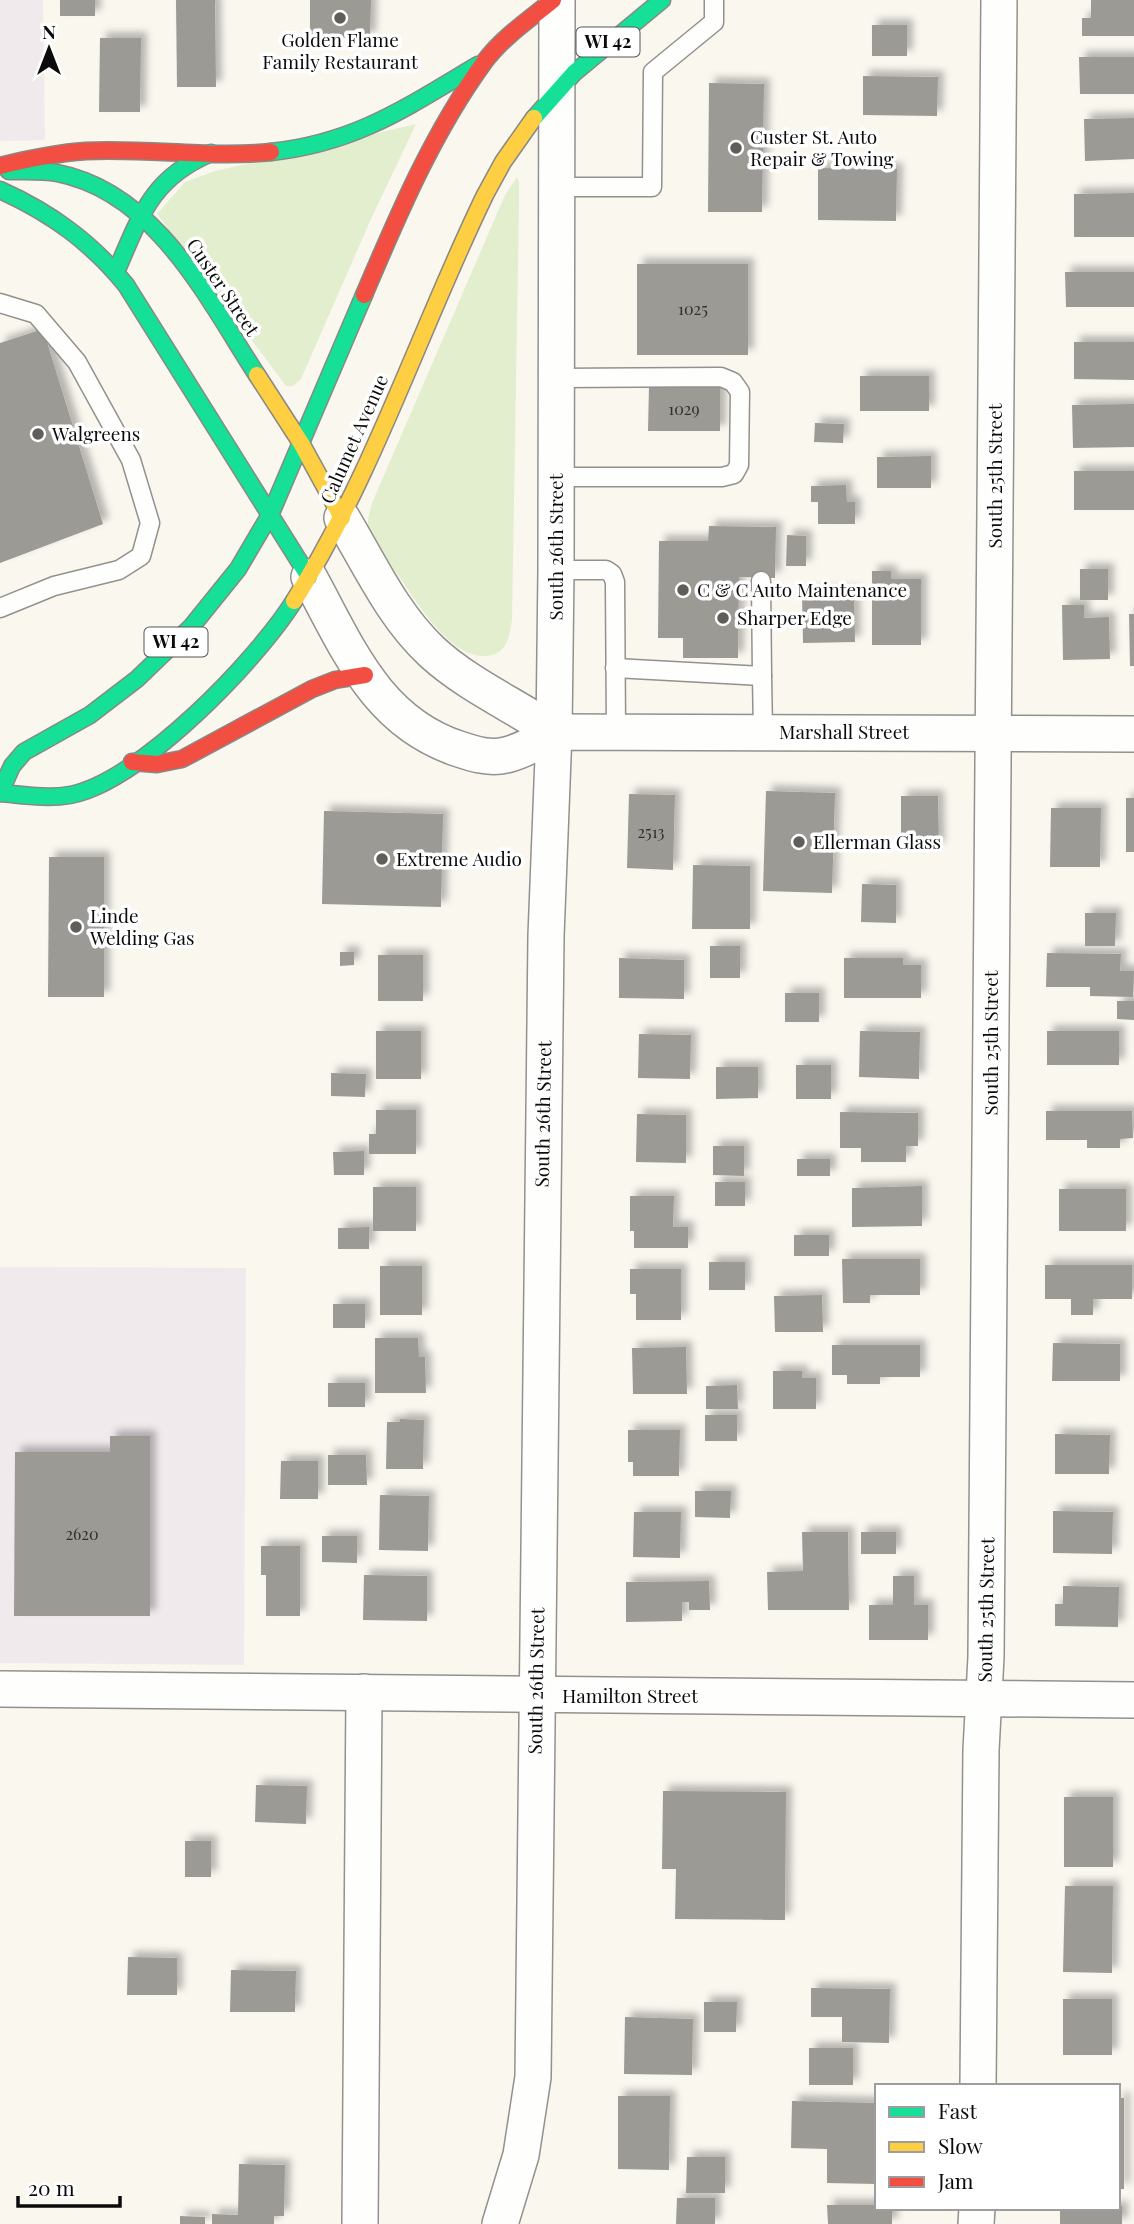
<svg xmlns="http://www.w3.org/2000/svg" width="1134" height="2224" viewBox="0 0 1134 2224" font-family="'Playfair Display',serif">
	<defs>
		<filter id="shadow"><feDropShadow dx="6" dy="-6" stdDeviation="3.5" flood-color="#0004"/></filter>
	</defs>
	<rect width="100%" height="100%" fill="#faf7ef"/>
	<!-- industrial -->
	<g fill="#f1eaec">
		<polygon points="0,0 43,0 45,140 0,141"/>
		<polygon points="0,1267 246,1268 244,1665 0,1663"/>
	</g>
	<!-- green -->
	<g fill="#e3eecf">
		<polygon points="416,124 371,219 301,379 293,386 286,386 157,214 185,182 215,171"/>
		<path d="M 517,177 L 519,182 L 519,206 L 512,620 C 509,638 507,654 487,656 C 450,659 417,602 398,575 C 389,562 375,546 369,530 C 366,521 370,511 372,503 L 505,195 Z"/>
	</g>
	<!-- building -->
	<g fill="#9c9a95" filter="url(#shadow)">
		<rect x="60" y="0" width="35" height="16"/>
		<polygon points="176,0 215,0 216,87 177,87"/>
		<polygon points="310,0 371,0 370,38 310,37"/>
		<polygon points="1091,0 1134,0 1134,36 1082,36 1082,18 1091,18"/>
		<rect x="872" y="25" width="35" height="31"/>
		<polygon points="100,38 141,38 140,112 99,112"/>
		<polygon points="1079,57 1134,57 1134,94 1080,94"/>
		<polygon points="863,76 938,77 937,116 863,115"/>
		<polygon points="709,83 764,84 762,212 708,212"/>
		<polygon points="1134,118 1134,159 1085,161 1084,119"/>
		<polygon points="818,168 897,169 896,221 818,220"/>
		<polygon points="1134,193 1134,237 1074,237 1074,194"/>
		<rect x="637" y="264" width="111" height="91"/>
		<polygon points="1065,272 1134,272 1134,307 1066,307"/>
		<polygon points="43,329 103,524 0,563 0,343"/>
		<polygon points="1074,342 1134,342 1134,380 1074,379"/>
		<rect x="860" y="376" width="69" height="35"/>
		<polygon points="649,386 720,386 720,431 648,431"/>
		<polygon points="1134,404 1134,447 1073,448 1072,405"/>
		<polygon points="815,423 844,424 843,443 814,442"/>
		<polygon points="931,456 931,488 877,488 877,457"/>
		<rect x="1074" y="471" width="60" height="39"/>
		<polygon points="846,485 847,502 855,502 855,524 818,524 818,502 811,502 811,486"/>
		<polygon points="709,526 776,527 775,578 739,577 738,658 683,658 683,638 658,638 659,541 708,541"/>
		<polygon points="787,535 806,536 806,566 786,566"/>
		<rect x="1080" y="569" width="28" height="31"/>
		<polygon points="872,571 891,571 891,579 921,579 921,645 872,645"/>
		<polygon points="854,592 855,642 803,643 802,593"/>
		<polygon points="1062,605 1084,605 1084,618 1109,617 1110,659 1063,660"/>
		<polygon points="1129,614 1134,614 1134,666 1130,666"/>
		<polygon points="766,791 835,793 832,893 763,891"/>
		<polygon points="629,794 675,795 673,870 627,868"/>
		<polygon points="901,796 938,796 939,848 901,848"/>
		<rect x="1126" y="798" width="8" height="54"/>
		<polygon points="1051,808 1101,808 1100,867 1050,867"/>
		<polygon points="324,811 443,814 441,907 322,904"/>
		<polygon points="49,857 104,857 104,997 48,997"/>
		<polygon points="693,865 750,866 750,929 692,929"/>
		<polygon points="862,884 896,885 896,923 861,922"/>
		<polygon points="1085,913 1116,913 1115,946 1085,946"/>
		<rect x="710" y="946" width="30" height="32"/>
		<polygon points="340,952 354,952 354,965 340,966"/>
		<polygon points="1047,953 1121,954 1120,971 1134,971 1133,997 1090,996 1090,987 1046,987"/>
		<rect x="378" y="955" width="45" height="46"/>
		<polygon points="619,958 684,960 684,999 619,998"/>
		<polygon points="844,958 903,958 903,965 921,965 921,998 844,998"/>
		<rect x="785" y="993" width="34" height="29"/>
		<polygon points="1117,1001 1134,1001 1134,1020 1117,1019"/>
		<rect x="376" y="1031" width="45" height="48"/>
		<polygon points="860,1031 920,1032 919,1079 859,1077"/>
		<rect x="1047" y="1031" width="72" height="34"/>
		<polygon points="639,1034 691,1035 690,1079 638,1078"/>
		<rect x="796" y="1065" width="35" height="34"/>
		<polygon points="716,1067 758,1067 758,1098 716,1099"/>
		<polygon points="331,1073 366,1074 365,1097 331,1096"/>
		<polygon points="376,1110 416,1110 416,1154 369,1154 369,1134 376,1134"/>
		<polygon points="1046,1111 1132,1111 1133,1138 1120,1139 1120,1148 1087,1148 1087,1140 1046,1140"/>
		<polygon points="840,1112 918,1113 918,1146 906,1146 906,1162 861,1162 861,1148 840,1148"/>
		<polygon points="637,1114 686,1115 686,1163 636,1162"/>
		<polygon points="713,1146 744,1146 744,1176 713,1175"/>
		<polygon points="364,1151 364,1175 334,1175 333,1152"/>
		<rect x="797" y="1159" width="33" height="17"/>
		<rect x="715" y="1182" width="30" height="24"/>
		<polygon points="922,1186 922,1226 852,1227 852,1188"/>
		<rect x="373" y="1187" width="43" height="44"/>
		<rect x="1059" y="1189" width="67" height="42"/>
		<polygon points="630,1196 674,1196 673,1227 688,1227 688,1248 634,1248 634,1231 630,1231"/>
		<polygon points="369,1227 369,1249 338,1249 338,1228"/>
		<rect x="794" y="1235" width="35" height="21"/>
		<polygon points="842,1259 920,1259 920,1295 870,1295 870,1303 843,1303"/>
		<rect x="709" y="1262" width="36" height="28"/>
		<polygon points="1045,1265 1132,1265 1132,1299 1093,1299 1093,1315 1071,1315 1071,1299 1045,1299"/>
		<rect x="380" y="1266" width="42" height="49"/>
		<polygon points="630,1269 681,1269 681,1320 636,1320 636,1294 630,1294"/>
		<polygon points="822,1295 823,1332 775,1332 774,1296"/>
		<rect x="333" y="1304" width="32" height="24"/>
		<polygon points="375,1338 418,1338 419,1357 425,1357 426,1393 375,1393"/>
		<polygon points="1053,1343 1120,1344 1120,1381 1052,1381"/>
		<polygon points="832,1345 920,1345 920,1377 880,1377 880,1384 847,1384 847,1375 832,1375"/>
		<polygon points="686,1347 687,1394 633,1394 632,1348"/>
		<polygon points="773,1371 802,1371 802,1378 816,1378 816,1409 773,1409"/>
		<rect x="328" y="1383" width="37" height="24"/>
		<polygon points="737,1385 738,1409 706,1409 706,1386"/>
		<rect x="705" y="1415" width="32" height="26"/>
		<polygon points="400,1419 424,1420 423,1469 386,1469 387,1422 400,1422"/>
		<polygon points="628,1430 680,1430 679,1476 633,1476 633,1462 628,1462"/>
		<polygon points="1055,1434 1110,1435 1109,1474 1055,1474"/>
		<polygon points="110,1436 150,1436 150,1616 14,1616 15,1452 110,1452"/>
		<polygon points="328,1455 366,1455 367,1485 328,1485"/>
		<polygon points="281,1461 318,1461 318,1499 280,1499"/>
		<polygon points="695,1491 731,1491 730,1518 695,1517"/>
		<polygon points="380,1495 429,1496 428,1551 379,1550"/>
		<polygon points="1053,1511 1113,1512 1112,1554 1053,1553"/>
		<polygon points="634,1512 681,1512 680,1558 633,1557"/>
		<polygon points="802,1532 848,1532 849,1610 768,1610 767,1572 803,1571"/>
		<rect x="861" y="1532" width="35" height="22"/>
		<polygon points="322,1536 357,1536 357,1563 322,1562"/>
		<polygon points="261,1546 300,1546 300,1616 266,1616 266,1575 261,1575"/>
		<polygon points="364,1575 427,1576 427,1621 363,1620"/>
		<polygon points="893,1576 914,1576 914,1605 928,1605 928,1640 869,1640 869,1605 893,1605"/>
		<polygon points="709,1581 710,1610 689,1610 689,1602 682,1602 682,1621 626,1622 626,1582"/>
		<polygon points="1063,1586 1119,1587 1118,1627 1055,1626 1055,1604 1063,1604"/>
		<polygon points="256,1785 307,1786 306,1824 255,1822"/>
		<polygon points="663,1791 786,1792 785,1920 675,1919 676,1869 662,1869"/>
		<rect x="1064" y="1797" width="49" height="70"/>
		<rect x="185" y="1841" width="26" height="36"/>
		<polygon points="1065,1886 1113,1886 1112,1973 1063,1972"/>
		<polygon points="128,1957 177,1958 177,1995 127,1995"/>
		<polygon points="231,1970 296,1971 295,2012 230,2012"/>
		<polygon points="811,1988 890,1989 889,2043 842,2042 842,2017 811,2017"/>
		<rect x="1063" y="1999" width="49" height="56"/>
		<polygon points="704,2002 737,2002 736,2032 704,2032"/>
		<polygon points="625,2017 693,2019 692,2075 624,2074"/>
		<rect x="809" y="2048" width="44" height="37"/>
		<polygon points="618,2096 670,2096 669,2170 618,2169"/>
		<rect x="1118" y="2098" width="6" height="91"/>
		<polygon points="792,2101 876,2103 877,2184 827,2183 827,2149 791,2148"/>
		<polygon points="687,2157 725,2157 725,2193 686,2193"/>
		<polygon points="239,2164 285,2165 284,2216 274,2216 274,2224 212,2224 212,2214 238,2215"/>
		<polygon points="677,2198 715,2198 715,2224 676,2224"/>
		<polygon points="827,2205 877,2205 877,2208 892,2208 892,2224 828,2224"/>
		<polygon points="1118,2206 1122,2206 1122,2224 1060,2224 1060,2208 1118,2208"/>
		<polygon points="180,2216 205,2217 205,2224 180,2224"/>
	</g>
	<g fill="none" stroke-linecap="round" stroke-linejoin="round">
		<!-- lane casing -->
		<g stroke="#93918e" stroke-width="21">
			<g id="lane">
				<polyline points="557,187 652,187 653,72 714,22 714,0"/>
				<polyline points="0,303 36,314 77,362 131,460 150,523 141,556 119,570 54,586 0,608"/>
				<polyline points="556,477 722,477 734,474 739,465 740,392 733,382 721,377 557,378"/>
				<polyline points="556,570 606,570 612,574 615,582 616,732"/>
				<polyline points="615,668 762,676 761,581"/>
				<polyline points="762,676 763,732"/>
			</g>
		</g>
		<!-- street casing -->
		<g stroke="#93918e" stroke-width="38">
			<g id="street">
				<path d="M 342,518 C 369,563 393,616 432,652 C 468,685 514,705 554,732"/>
				<path d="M 309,577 C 348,648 376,722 459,749 C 474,754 490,759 506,755 C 523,751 539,741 554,732 L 1134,734"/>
				<polyline points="0,1689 1134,1700"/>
				<polyline points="978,2086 981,1750 986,1657 999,0"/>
				<polyline points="360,2224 364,1692"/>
				<polyline points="500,2224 521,2155 533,2077 546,936 554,732 556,570 557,0"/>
				<polyline points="976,2224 977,2208"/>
			</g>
		</g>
		<!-- fast casing -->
		<g stroke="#898884" stroke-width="19">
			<g id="fast">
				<polyline points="534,118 574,73 662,0"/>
				<path d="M 271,152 C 356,143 407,107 478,65"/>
				<path d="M 9,171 C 25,171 42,170 57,173 C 156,192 207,298 257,375"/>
				<path d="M 0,190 C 51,213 91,242 126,285 L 309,577"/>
				<path d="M 116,272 C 140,217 151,178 211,153"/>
				<path d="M 0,793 C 23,795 47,799 70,795 C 140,782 257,660 294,601"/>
				<polyline points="0,793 12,766 24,752 90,715 137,679 192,626 238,569 271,513 364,295"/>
			</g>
		</g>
		<!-- slow casing -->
		<g stroke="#898884" stroke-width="19">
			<g id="slow">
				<polyline points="257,375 301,443 342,518"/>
				<path d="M 294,601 C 374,473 420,329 485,195 L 503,162 L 534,118"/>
			</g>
		</g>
		<!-- jam casing -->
		<g stroke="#898884" stroke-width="19">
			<g id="jam">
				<path d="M 0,166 C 28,159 57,153 86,151 C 148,148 210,158 271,152"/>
				<path d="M 364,295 C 398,215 433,132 485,61 C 503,37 530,19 553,0"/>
				<polyline points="132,762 157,764 182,759 312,689 335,680 365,675"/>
			</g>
		</g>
		<!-- lane -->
		<use href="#lane" stroke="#fefefd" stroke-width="18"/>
		<!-- street -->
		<use href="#street" stroke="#fefefd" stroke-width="35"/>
		<!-- fast -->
		<use href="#fast" stroke="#16e098" stroke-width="16"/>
		<!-- slow -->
		<use href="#slow" stroke="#ffcf43" stroke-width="16"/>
		<!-- jam -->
		<use href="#jam" stroke="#f24e42" stroke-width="16"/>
	</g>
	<!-- markers -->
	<g fill="#5f5e5b" stroke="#fff" stroke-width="2.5">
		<circle cx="340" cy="18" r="7"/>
		<circle cx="736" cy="148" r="7"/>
		<circle cx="38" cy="434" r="7"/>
		<circle cx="683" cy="590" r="7"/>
		<circle cx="723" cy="618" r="7"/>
		<circle cx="799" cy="842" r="7"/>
		<circle cx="382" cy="859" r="7"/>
		<circle cx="76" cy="927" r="7"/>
	</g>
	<g text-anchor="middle" stroke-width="7" stroke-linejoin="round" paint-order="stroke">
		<!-- number labels -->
		<g font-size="16" fill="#2f2f2e">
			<text x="693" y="315">1025</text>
			<text x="684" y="415">1029</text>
			<text x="651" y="838">2513</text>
			<text x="82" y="1540">2620</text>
		</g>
		<!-- shield labels -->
		<g fill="#fff" stroke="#545454" stroke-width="2">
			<rect x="576.5" y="27.5" width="63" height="29" rx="5"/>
			<rect x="144.5" y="627.5" width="63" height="29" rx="5"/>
		</g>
		<g font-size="18" font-weight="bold" fill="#0b0b0b">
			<text x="608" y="48">WI 42</text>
			<text x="176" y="648">WI 42</text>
		</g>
		<!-- poi labels -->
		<g font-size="19" fill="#0b0b0b" stroke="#fff" text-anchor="start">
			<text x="340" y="47" text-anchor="middle">Golden Flame<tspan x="340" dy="22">Family Restaurant</tspan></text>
			<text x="750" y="144">Custer St. Auto<tspan x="750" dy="22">Repair &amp; Towing</tspan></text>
			<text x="52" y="441">Walgreens</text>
			<text x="697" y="597">C &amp; C Auto Maintenance</text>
			<text x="737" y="625">Sharper Edge</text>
			<text x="813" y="849">Ellerman Glass</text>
			<text x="396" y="866">Extreme Audio</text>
			<text x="90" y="923">Linde<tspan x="90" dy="22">Welding Gas</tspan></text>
		</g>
		<!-- street labels -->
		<g font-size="19" fill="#0b0b0b" stroke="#fff">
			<text transform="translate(223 287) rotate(56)" y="7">Custer Street</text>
			<text transform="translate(354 439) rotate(-66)" y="7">Calumet Avenue</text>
			<text transform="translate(995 476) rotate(-90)" y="7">South 25th Street</text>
			<text transform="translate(556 547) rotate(-90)" y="7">South 26th Street</text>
			<text x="844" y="739">Marshall Street</text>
			<text transform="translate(991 1043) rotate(-90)" y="7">South 25th Street</text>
			<text transform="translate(543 1114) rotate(-89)" y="7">South 26th Street</text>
			<text transform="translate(986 1610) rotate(-89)" y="7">South 25th Street</text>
			<text transform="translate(536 1681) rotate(-89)" y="7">South 26th Street</text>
			<text x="630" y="1703">Hamilton Street</text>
		</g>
	</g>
	<!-- legend -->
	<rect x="875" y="2084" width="245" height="126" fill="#ffffff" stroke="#9d9d9d" stroke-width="2"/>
	<rect x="889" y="2107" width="35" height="10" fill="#16e098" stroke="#9d9d9d" stroke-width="2"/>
	<text x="938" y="2119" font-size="21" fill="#0b0b0b">Fast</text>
	<rect x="889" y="2142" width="35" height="10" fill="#ffcf43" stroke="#9d9d9d" stroke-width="2"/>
	<text x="938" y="2154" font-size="21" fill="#0b0b0b">Slow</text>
	<rect x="889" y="2177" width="35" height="10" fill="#f24e42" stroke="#9d9d9d" stroke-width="2"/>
	<text x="938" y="2189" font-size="21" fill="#0b0b0b">Jam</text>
	<!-- north arrow -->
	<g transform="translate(49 49)" stroke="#ffffff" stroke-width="5" paint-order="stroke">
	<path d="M0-5L12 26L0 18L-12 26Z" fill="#0b0b0b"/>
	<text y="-10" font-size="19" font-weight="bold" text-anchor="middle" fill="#0b0b0b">N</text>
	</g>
	<!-- scale -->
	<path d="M18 2196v10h102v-10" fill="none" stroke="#0b0b0b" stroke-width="3.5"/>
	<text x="28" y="2196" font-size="21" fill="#0b0b0b" stroke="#ffffff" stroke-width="5" paint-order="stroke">20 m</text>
</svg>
